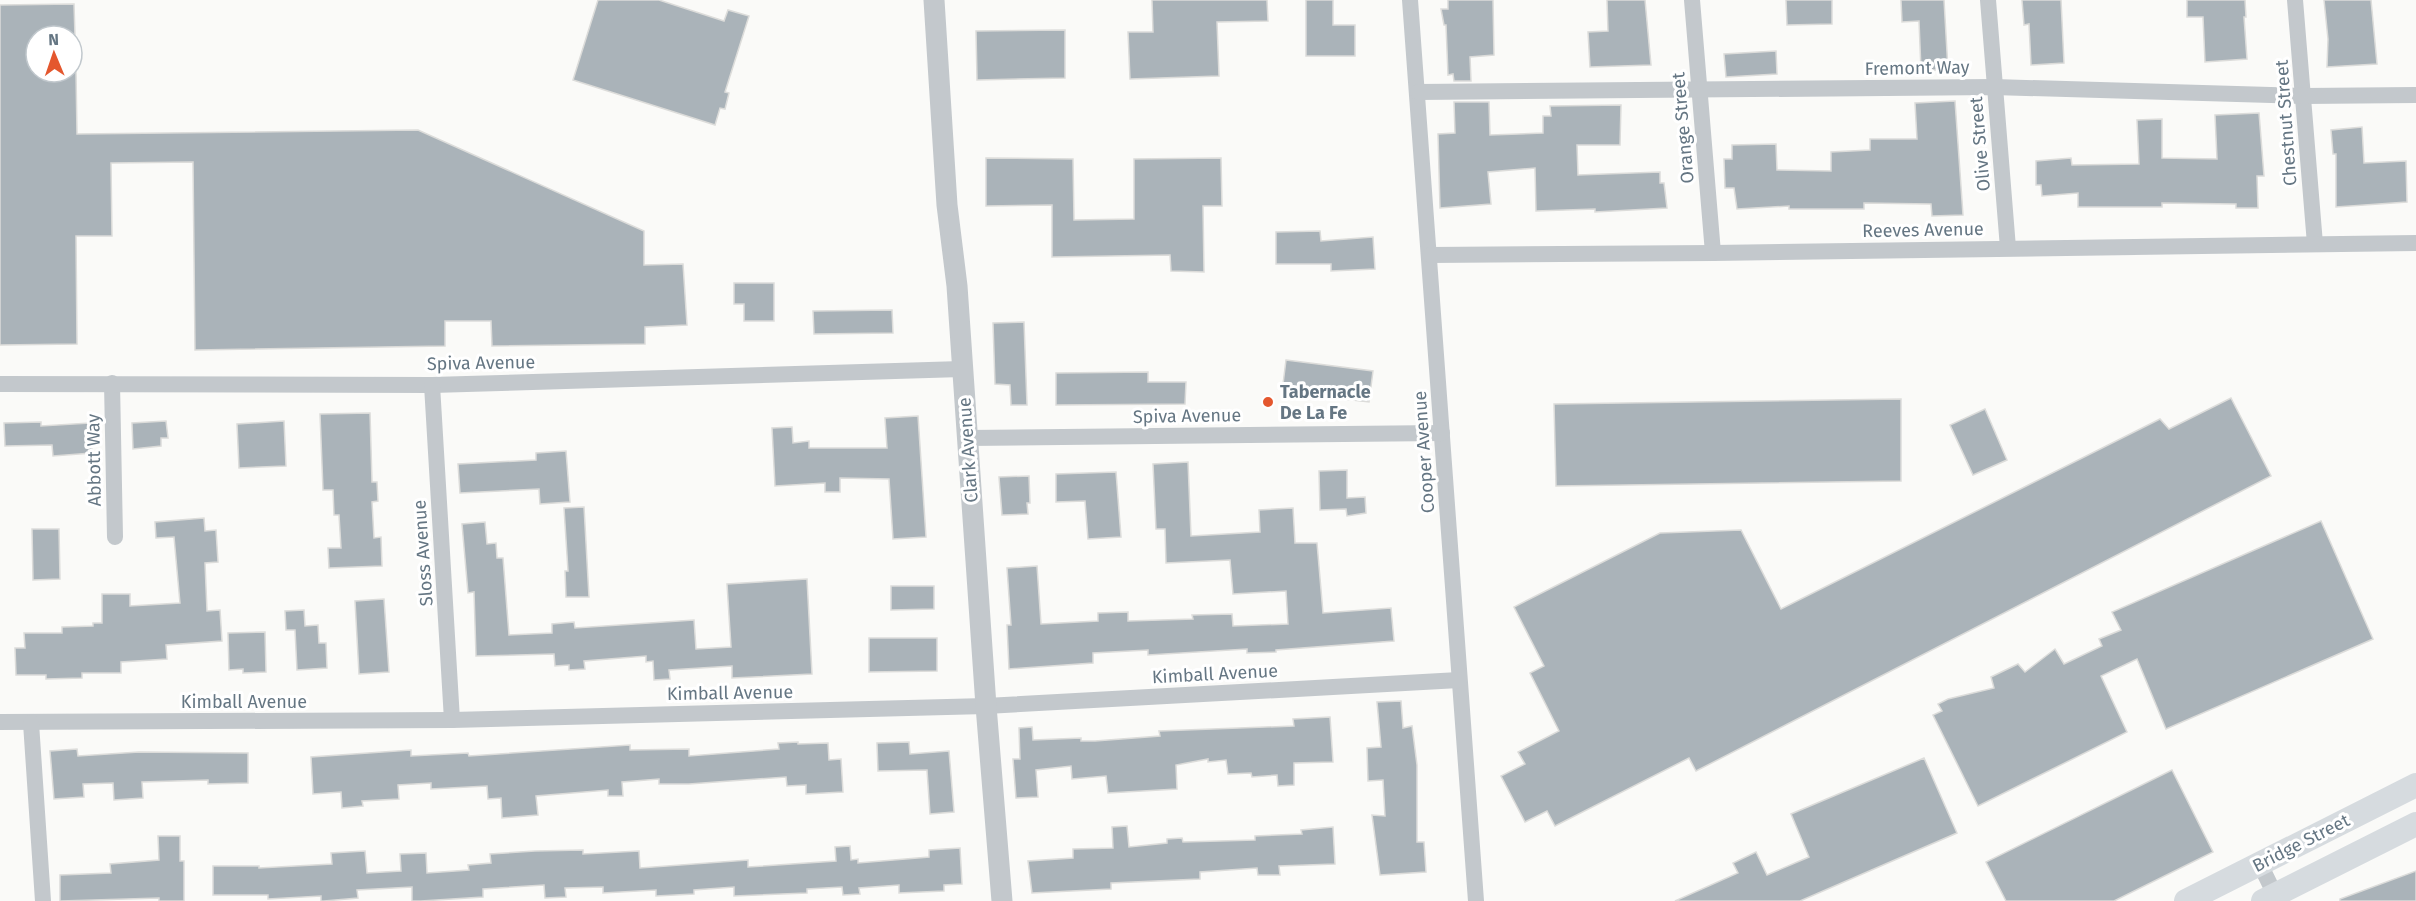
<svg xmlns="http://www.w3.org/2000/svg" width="2416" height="901" viewBox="0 0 2416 901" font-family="'Fira Sans',sans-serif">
	<rect width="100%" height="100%" fill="#fafaf8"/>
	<!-- building -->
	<g fill="#aab3b9" stroke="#dcdcda" stroke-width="1.5">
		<polygon points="598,0 659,0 724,21 728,10 749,16 725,92 729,93 725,109 720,108 715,125 573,80"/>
		<polygon points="1152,0 1267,0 1268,21 1217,22 1219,76 1130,79 1128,32 1153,32"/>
		<polygon points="1306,0 1333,0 1333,25 1355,25 1355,56 1306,56"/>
		<polygon points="1448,0 1493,0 1494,55 1470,57 1471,81 1454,81 1453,74 1448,75 1446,25 1444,25 1441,9 1448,9"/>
		<polygon points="1607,0 1645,0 1651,65 1590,67 1588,32 1608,31"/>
		<polygon points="1786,0 1832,0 1832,24 1787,25"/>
		<polygon points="1901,0 1944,0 1948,70 1921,70 1919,21 1902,22"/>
		<polygon points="2022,0 2061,0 2064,63 2031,65 2029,24 2024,25"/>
		<polygon points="2187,0 2245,0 2246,17 2244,17 2247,59 2205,62 2203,17 2187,17"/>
		<polygon points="2324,0 2371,0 2377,64 2327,67 2328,39"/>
		<polygon points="74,4 75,36 36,36 36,72 76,72 77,134 418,130 644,231 644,265 683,264 687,325 645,327 645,344 492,346 491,321 445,321 445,346 195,350 193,162 111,163 112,236 76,236 77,344 0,345 0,5"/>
		<polygon points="1065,30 1065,78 977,80 976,31"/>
		<polygon points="1776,51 1777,74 1726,77 1724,54"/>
		<polygon points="1955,101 1963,215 1932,216 1931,204 1864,203 1864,209 1789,209 1789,206 1737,209 1734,188 1725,188 1724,159 1732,159 1732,145 1776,144 1777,170 1831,171 1831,152 1870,150 1870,139 1917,139 1915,103"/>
		<polygon points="1454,102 1489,102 1490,135 1543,133 1543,116 1551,116 1550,106 1621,105 1620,145 1577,145 1578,175 1660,172 1660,183 1664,183 1667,208 1595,212 1595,209 1536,211 1535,168 1488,172 1491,204 1440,208 1438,134 1455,133"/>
		<polygon points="2259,113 2264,176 2257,176 2258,208 2236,208 2236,204 2162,203 2162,207 2078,207 2078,193 2042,196 2041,185 2036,185 2036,161 2071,158 2072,165 2139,164 2137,120 2162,119 2162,158 2217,159 2215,115"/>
		<polygon points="2362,127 2364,163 2406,161 2407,202 2336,207 2336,154 2333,154 2331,130"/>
		<polygon points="986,158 1073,159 1074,220 1134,219 1134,159 1221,158 1222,206 1203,206 1204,272 1171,271 1170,255 1052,257 1052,205 986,206"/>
		<polygon points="1320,231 1321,241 1373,237 1375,269 1331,271 1331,264 1276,264 1276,232"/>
		<polygon points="734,283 774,283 774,321 744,321 744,304 734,304"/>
		<polygon points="892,310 893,333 814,334 813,311"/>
		<polygon points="1024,322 1027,405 1011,405 1010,385 995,384 993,323"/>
		<polygon points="1286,360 1373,371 1369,402 1282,392"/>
		<polygon points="1148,372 1148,382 1186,382 1185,404 1056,405 1056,373"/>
		<polygon points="2231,398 2271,476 1696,771 1689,758 1555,826 1547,811 1525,822 1501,776 1525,764 1518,752 1559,731 1530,673 1544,666 1514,607 1660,533 1741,530 1781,609 2160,419 2169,429"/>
		<polygon points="1901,399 1901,481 1556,486 1554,404"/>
		<polygon points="1985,409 2007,460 1973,475 1950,425"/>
		<polygon points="370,413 372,482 377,482 378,501 372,502 374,538 381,537 382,566 329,568 328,548 341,548 339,515 334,515 333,490 323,490 320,414"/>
		<polygon points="918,416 926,537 893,539 889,479 840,478 840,492 825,492 825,483 775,486 772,428 792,427 793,443 809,441 809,448 887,448 885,418"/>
		<polygon points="166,421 168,438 161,438 161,446 133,449 132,423"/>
		<polygon points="284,421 286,466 239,468 237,424"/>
		<polygon points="41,422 41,426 90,423 92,453 53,456 52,445 5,446 4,423"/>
		<polygon points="566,451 570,502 540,504 539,489 460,493 458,464 536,460 536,453"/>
		<polygon points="1188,462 1191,536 1260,532 1259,510 1293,508 1295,543 1317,543 1323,613 1391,608 1394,641 1276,650 1276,652 1247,653 1247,649 1148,655 1148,650 1093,653 1093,663 1009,669 1007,625 1011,625 1007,568 1037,566 1041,624 1098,621 1098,613 1128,612 1128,621 1193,619 1192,615 1232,614 1233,626 1288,624 1286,591 1233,594 1230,560 1166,563 1165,529 1156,529 1153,464"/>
		<polygon points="1347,470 1347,498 1365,497 1366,513 1347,516 1346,509 1320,510 1319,471"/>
		<polygon points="1116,472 1121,537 1088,539 1085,501 1056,502 1056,474"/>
		<polygon points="1029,476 1030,503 1027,503 1028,514 1002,515 999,477"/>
		<polygon points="584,507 589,597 566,597 565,571 568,571 564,508"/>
		<polygon points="204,518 205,531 216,530 218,562 205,563 207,611 220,610 222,641 166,645 167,659 121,662 121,673 82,673 82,678 46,679 46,675 16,675 15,648 25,648 24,633 62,633 62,627 93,626 93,623 102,623 102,594 130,594 130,606 180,603 174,537 156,538 155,522"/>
		<polygon points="2321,521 2373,639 2166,729 2137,659 2101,676 2127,732 1978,806 1933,715 1942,711 1938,704 1948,699 1994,688 1991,677 2018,664 2025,672 2055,649 2064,664 2102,646 2099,639 2121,630 2112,612"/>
		<polygon points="485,522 487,544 496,543 497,558 503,558 509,635 552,633 552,624 574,622 575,628 694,620 696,649 731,647 727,584 807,579 812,674 732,678 732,666 669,670 670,679 654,680 653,661 646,662 646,656 584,661 585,669 569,670 569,665 555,666 554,654 476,656 474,592 468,593 462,524"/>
		<polygon points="32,529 59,529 60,579 33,580"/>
		<polygon points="891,586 934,586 934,609 891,610"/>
		<polygon points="384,599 389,672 359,674 355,601"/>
		<polygon points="304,610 305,626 318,625 319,643 326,643 327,668 297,670 295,630 286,630 285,611"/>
		<polygon points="265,632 266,672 243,673 243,669 229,670 228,633"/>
		<polygon points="869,638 937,638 937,671 869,672"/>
		<polygon points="1401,701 1403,728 1412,726 1417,765 1417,842 1424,842 1426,872 1380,875 1372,815 1385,816 1383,780 1368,781 1367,748 1381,747 1377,702"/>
		<polygon points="1330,717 1333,762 1294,763 1294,785 1278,786 1277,775 1252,777 1251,773 1228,774 1226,760 1208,762 1208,759 1176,765 1177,789 1108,793 1106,776 1072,779 1071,766 1036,770 1038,797 1016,798 1013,759 1020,759 1019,728 1032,727 1033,740 1081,738 1081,741 1095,741 1160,736 1159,731 1294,726 1293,719"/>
		<polygon points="798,742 798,744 828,743 829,760 841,759 843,792 806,794 806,785 787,786 786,777 689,784 659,784 659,779 622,782 623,796 608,796 608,790 536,796 538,815 502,818 501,798 488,799 487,786 431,789 431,783 398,785 399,799 362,801 363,806 342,808 341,792 313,794 311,757 411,750 411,756 468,753 469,756 630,745 630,750 689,749 689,756 779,749 778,743"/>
		<polygon points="909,742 910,754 949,751 954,812 930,814 927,770 878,771 877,743"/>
		<polygon points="77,749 78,756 139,752 248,753 248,783 208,784 208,780 142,782 143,798 114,800 113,783 83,784 84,797 54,799 50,751"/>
		<polygon points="1924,758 1957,833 1800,901 1675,901 1738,873 1733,863 1756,852 1767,875 1809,857 1791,814"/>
		<polygon points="2172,770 2213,852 2114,901 2006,901 1986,862"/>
		<polygon points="1127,826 1129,847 1167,843 1167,839 1182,838 1183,842 1255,840 1255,836 1302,834 1301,830 1333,827 1335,864 1279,866 1280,875 1258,875 1257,868 1200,872 1200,879 1111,883 1111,889 1032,893 1028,861 1073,858 1073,849 1113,848 1112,827"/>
		<polygon points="158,836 180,836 180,861 184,861 184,901 159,901 159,898 60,901 60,875 111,873 110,864 159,860"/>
		<polygon points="850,846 851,860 858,859 858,863 929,857 929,850 960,848 962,884 944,885 944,891 899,893 899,885 859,888 860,894 843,895 842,887 807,889 807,893 734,896 734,887 694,890 694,894 656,896 656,890 603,893 603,887 565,888 566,897 545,898 544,885 483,889 483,897 421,901 412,901 412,887 357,890 358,898 324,901 321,901 321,896 268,899 268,895 213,895 213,866 259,866 259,868 332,864 331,853 365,851 367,873 401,871 400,854 426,853 427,873 469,870 468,865 491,863 490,854 535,851 583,850 583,854 639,851 640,868 748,860 748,867 836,861 835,847"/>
		<polygon points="2416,871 2416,901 2340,901 2340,899"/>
	</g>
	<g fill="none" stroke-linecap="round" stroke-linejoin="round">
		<!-- minor -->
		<g stroke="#c3c8cc" stroke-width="16">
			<polyline points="1410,0 1476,901"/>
			<polyline points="1692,0 1713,253"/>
			<polyline points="1988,0 2008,248"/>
			<polyline points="2295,0 2315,244"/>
			<polyline points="1418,92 1994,87 2304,96 2416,95"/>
			<polyline points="1430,255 1713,253 2416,243"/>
			<polyline points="112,383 115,537"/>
			<polyline points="0,384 432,385 962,369"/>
			<polyline points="432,385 452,720"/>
			<polyline points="968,438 1442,433"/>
			<polyline points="0,722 452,720 986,706 1459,680"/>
			<polyline points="31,723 43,901"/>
			<polyline points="2260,864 2278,901"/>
		</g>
		<!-- tertiary -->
		<polyline stroke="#c3c8cc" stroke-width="21" points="934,0 947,205 957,286 986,706 1002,901"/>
		<!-- secondary -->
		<g stroke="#d6dbdf" stroke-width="24">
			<polyline points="2186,901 2416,785"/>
			<polyline points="2263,901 2416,824"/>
		</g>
	</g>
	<!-- markers -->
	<circle fill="#e4572e" stroke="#fff" stroke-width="2" cx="1268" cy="402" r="6"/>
	<g text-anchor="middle" stroke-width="6" stroke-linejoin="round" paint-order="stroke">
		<!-- street labels -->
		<g font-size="18" fill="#657683" stroke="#fff">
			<text transform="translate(1917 68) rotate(-1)" y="6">Fremont Way</text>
			<text transform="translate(2286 123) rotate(-94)" y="6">Chestnut Street</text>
			<text transform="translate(1683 128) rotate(-95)" y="6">Orange Street</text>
			<text transform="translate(1980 144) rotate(-95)" y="6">Olive Street</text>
			<text transform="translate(1923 230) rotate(-1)" y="6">Reeves Avenue</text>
			<text transform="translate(481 363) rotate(-1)" y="6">Spiva Avenue</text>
			<text transform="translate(1187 416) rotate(-1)" y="6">Spiva Avenue</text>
			<text transform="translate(968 450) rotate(-94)" y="6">Clark Avenue</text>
			<text transform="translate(1424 452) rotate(-94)" y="6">Cooper Avenue</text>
			<text transform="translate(94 460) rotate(-91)" y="6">Abbott Way</text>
			<text transform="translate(423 553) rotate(-94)" y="6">Sloss Avenue</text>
			<text transform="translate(1215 674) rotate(-3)" y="6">Kimball Avenue</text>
			<text transform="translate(730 693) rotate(-1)" y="6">Kimball Avenue</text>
			<text x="244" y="708">Kimball Avenue</text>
			<text transform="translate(2301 843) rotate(-27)" y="6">Bridge Street</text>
		</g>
		<!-- poi labels -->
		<g font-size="18" font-weight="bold" fill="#657683" stroke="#fff" text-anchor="start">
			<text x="1280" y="398">Tabernacle<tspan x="1280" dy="21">De La Fe</tspan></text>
		</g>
	</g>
	<!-- north arrow -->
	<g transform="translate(54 54) rotate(358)"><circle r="28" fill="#ffffff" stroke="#c1c8cd" stroke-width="1.5"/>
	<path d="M0-4.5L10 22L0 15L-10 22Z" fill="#e4572e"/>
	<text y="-9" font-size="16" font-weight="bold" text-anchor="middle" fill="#657683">N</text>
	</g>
</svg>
